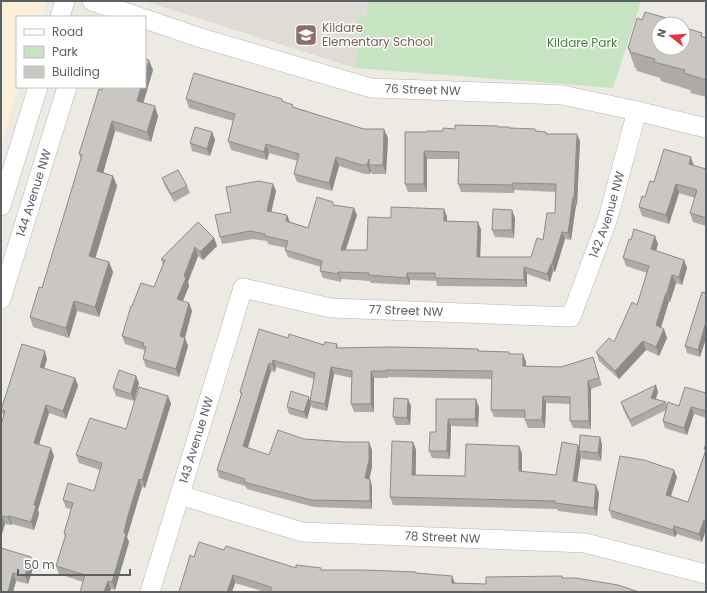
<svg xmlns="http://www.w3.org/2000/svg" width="707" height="593" viewBox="0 0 707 593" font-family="Poppins,sans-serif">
	<rect width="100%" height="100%" fill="#edeae3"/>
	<!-- commercial -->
	<polygon fill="#fcefda" points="1,1 47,1 42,17 17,17 17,87 19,87 1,146"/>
	<!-- education -->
	<polygon fill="#e0dbd4" points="144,1 368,1 355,68"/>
	<!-- green -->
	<polygon fill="#c6e4c1" points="368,1 641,1 613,88 355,68 361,36 358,34 353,26 357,20 366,15"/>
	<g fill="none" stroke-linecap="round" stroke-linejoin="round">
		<!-- minor casing -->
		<g stroke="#b4b7ba" stroke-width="20">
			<g id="minor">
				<polyline points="92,1 139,17"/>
				<polyline points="60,17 65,1"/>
				<path id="s1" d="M 145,19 L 201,38 L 371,88 L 562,95 L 637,111 L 706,128"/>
				<polyline points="1,206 38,87"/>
				<path id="s2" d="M 1,299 L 67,87"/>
				<path id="s3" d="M 180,495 L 302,532 L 585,543 L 706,574"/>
				<path id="s4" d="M 150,592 L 243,288 L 331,308 L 571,317 L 608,218 L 637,111"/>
			</g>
		</g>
		<!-- minor -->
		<use href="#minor" stroke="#fff" stroke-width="19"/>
	</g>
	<!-- wall -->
	<g fill="#aeaba7">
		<polygon points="642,20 677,21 678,24 659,24 706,38 706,97 691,93 690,90 661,81 660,78 637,71 636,68 635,68 628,48"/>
		<polygon points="153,70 143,102 158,116 151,142 115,131 103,172 113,176 117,186 95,258 109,262 113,272 99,317 77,311 69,338 33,327 30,317 42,288 81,160 79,154 102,90"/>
		<polygon points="186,99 282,99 283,102 294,107 388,138 386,174 372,174 371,171 370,174 365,174 339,166 332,191 297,182 294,174 298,161 269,153 267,160 231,150 228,141 233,121 189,108"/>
		<polygon points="499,127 536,131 580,141 577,205 576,205 571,240 565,239 555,272 553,271 550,282 527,274 527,287 437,286 436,281 410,280 410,285 371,283 370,281 341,279 341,282 323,278 320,271 321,267 288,257 285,250 286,248 268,244 267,241 253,239 222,244 220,237 231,212 273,184 276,191 271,211 290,222 308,228 334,205 357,215 346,250 367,250 391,218 444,209 447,217 447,221 478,222 481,230 480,257 531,257 543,240 555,213 556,192 514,190 514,193 461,192 458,184 459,159 427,159 427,192 408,192 405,184 427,132 443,131 455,129"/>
		<polygon points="212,132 215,140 210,156 192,151 190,143"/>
		<polygon points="694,166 706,169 706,226 693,222 690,213 695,198 679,193 669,224 642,216 639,207 654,182"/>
		<polygon points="162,178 187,186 190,193 174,202 165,186"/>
		<polygon points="515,218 514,238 495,237 492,230"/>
		<polygon points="214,238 217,246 203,260 198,256 188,282 189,286 183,301 189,303 192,311 185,338 188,346 179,377 146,367 143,359 145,352 144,350 125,344 122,336 132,306 154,287 163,265 161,259"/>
		<polygon points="658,244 656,251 684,260 687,268 682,285 676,283 670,302 669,301 661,328 667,338 659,356 646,350 619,379 599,361 596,352 614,342 637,305 647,273 626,266 623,258"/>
		<polygon points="706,293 706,338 700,357 687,353 685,346"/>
		<polygon points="288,338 324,345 337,344 338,348 478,349 479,351 509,352 509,354 523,354 526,362 526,366 561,367 593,357 602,385 591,389 591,429 573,428 570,421 570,404 546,403 545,428 528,428 525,420 525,418 494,417 491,410 492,379 388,377 388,378 374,378 374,412 354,412 351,404 352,378 334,374 327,411 313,408 311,405 307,419 289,414 287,407 310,400 314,379 276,367 275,372 271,371 247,448 269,455 304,439 372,450 372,467 369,479 372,486 372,509 314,507 247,489 245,486 219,478 217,470 241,395 240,392"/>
		<polygon points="47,359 44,369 75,378 78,386 66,419 49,413 39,444 54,456 38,510 39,514 34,530 12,524 11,525 5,524 1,537 4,417 1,410"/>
		<polygon points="139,383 134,401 116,396 113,388"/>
		<polygon points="658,392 656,399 666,402 667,406 679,406 706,393 706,418 694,414 687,435 665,428 663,421 666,410 632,427 623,409 621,402"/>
		<polygon points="168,396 171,404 145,488 142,487 127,537 129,542 115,590 83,582 59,574 56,566 65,537 64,533 71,509 66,508 63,500 94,491 100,470 79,463 76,455 126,429"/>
		<polygon points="436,399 479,407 478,427 451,426 450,459 432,458 429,451 436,432"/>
		<polygon points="411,406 410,425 396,425 393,417"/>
		<polygon points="600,437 602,445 601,461 582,459 581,456 577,482 599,493 597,516 558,511 557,509 393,505 390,497 413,442 416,450 416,475 465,476 519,446 522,454 522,472 556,475 579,448"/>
		<polygon points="706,444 706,529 702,542 677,534 675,537 612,518 609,510 677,477 671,496 688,502 705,451 704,449"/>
		<polygon points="1,548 31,557 34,565 28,584 16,581 13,592 1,592"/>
		<polygon points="224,550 296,568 322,570 416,573 455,583 486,584 563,578 639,592 265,592 235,583 232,592 179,592 194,557"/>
	</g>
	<!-- shaded-wall -->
	<g fill="#8d8b88">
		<polygon points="149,60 153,70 141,111 137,101 141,87 145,87 145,74"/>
		<polygon points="155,106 158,116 151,142 147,132"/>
		<polygon points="112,121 115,131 101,181 97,171"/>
		<polygon points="384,129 388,138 386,174 383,165"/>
		<polygon points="212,132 215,140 210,156 207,149"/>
		<polygon points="577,134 580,141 577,205 574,198"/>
		<polygon points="266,144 269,153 267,160 264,152"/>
		<polygon points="424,151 427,159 427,192 424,184"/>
		<polygon points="336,157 339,166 332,191 329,183"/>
		<polygon points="691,157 694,166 689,164"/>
		<polygon points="369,159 369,165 371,171 370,174 367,165"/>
		<polygon points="113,176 117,186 93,266 89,256"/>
		<polygon points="512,183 514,190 514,193 512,185"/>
		<polygon points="273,184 276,191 270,218 267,211"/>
		<polygon points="676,184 679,193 669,224 666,215"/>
		<polygon points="573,197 576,205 571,240 568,233"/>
		<polygon points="354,208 357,215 343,257 341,250"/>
		<polygon points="444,209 447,217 447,229 444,221"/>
		<polygon points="512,210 515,218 514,238 512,230"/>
		<polygon points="287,215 290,222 289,229 286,221"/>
		<polygon points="478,222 481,230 480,264 477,257"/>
		<polygon points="562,232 565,239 555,272 552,264"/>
		<polygon points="655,236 658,244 654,258 651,249"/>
		<polygon points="214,238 217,246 203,260 200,252"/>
		<polygon points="195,247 198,256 188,282 189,286 180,308 177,299 184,276"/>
		<polygon points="684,260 687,268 682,285 679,277"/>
		<polygon points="109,262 113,272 99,317 95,307"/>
		<polygon points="551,264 553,271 550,282 547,274"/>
		<polygon points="524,267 527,274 527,287 524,280"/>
		<polygon points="338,272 341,279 341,282 338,274"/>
		<polygon points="407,273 410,280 410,285 407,278"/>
		<polygon points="672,275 676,283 670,302 667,293"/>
		<polygon points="666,293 669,301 659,334 656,325"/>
		<polygon points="74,301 77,311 69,338 66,328"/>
		<polygon points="189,303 192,311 183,345 180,336"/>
		<polygon points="706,322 706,338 700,357 698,350"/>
		<polygon points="664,329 667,338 659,356 656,347"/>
		<polygon points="185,338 188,346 179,377 176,369"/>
		<polygon points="643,341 646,350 619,379 615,371"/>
		<polygon points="45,351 47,359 42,375 40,367"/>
		<polygon points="523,354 526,362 525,374 523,366"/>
		<polygon points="273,360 276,367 275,372 272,364"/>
		<polygon points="269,363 271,371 246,454 243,446"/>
		<polygon points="331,367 334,374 327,411 325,404"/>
		<polygon points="371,371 374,378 374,412 371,404"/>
		<polygon points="136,376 139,383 134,401 131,394"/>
		<polygon points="75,378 78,386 66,419 63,411"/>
		<polygon points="588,381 591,389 591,429 589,421"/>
		<polygon points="656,385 658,392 654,404 651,398"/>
		<polygon points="168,396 171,404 145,488 142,480"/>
		<polygon points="543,396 546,403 545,428 542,420"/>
		<polygon points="309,397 311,405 307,419 304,412"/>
		<polygon points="408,399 411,406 410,425 407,418"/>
		<polygon points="476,399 479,407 478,427 475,419"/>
		<polygon points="46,405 49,413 37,451 34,443"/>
		<polygon points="691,407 694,414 687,435 684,428"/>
		<polygon points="448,419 451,426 450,459 447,451"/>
		<polygon points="600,437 602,445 601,461 598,453"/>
		<polygon points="369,442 372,450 372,467 368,486 365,478"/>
		<polygon points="413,442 416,450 415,483 412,475"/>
		<polygon points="578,445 581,452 579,451 581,456 576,489 573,481"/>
		<polygon points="519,446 522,454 522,479 519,471"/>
		<polygon points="51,448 54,456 38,510 39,514 34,530 31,522 34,505"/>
		<polygon points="674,470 677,477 669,502 666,495"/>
		<polygon points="139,479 142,487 127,537 129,542 115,590 112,582 127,519"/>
		<polygon points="370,479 372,486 372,509 370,501"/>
		<polygon points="596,485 599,493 597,516 594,508"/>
		<polygon points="2,516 5,524 1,537 1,519"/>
		<polygon points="9,516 12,524 11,525 8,517"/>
		<polygon points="704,520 706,526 706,529 702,542 699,534"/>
		<polygon points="674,526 677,534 675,537 673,530"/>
		<polygon points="31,557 34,565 28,584 25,576"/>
		<polygon points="13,573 16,581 13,592 8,592"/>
		<polygon points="233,575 235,583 232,592 227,592"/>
		<polygon points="452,576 455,583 452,583"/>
		<polygon points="108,581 111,589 110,592 104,592"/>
	</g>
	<!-- building -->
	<g fill="#cac7c2" stroke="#8d8b88">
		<polygon points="645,12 677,21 676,24 659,24 659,48 683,48 683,27 702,33 701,36 706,38 706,80 684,73 685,70 654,62 655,59 630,52 630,49 628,48 637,18 642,20"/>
		<polygon points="145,59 149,60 145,74"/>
		<polygon points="194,73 282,99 282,101 293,105 292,107 364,129 384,129 383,165 369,165 369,159 367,165 362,165 336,157 329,183 294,174 299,154 266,144 264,152 228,141 235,114 186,99"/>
		<polygon points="103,87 141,87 137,101 155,106 147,132 112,121 97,171 113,176 89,256 109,262 95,307 74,301 66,328 30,317 39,287 42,288 82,155 79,154 99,89 102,90"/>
		<polygon points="455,125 498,126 498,127 509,127 509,128 535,129 535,131 546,132 546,134 577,134 574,198 573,197 568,233 562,232 552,264 551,264 547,274 524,267 524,280 435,278 435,273 407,273 407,278 368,275 369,273 338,272 338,274 320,271 322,261 285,250 288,241 265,236 265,234 250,231 220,237 215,215 231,212 226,187 259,181 273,184 267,211 287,215 286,221 308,228 317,197 333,202 333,205 354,208 341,250 367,250 368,217 391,218 391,207 444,209 444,221 478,222 477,257 531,257 537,238 543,240 547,213 555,213 556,184 512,183 512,185 458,184 459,152 424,151 424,184 405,184 405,132 427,132 427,131 443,131 443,128 455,129"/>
		<polygon points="195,127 212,132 207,149 190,143"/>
		<polygon points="664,149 691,157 689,164 706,169 706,218 690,213 697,190 676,184 666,215 639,207 642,196 645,197 650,181 654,182"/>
		<polygon points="178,170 187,186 171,194 162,178"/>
		<polygon points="493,209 512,210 512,230 492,230"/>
		<polygon points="198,222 214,238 200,252 195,247 184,276 186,278 177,299 189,303 180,336 185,338 176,369 143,359 146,347 143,346 144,343 122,336 131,306 132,306 141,283 154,287 165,260 161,259"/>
		<polygon points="634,229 655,236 651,249 684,260 679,277 672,275 667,293 666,293 656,325 664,329 656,347 643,341 615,371 596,352 609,338 614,342 632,302 637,305 649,266 623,258 629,239 631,240"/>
		<polygon points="702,292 706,293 706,322 698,350 685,346"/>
		<polygon points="259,329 288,338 289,334 324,345 325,342 337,344 336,348 390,347 441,348 478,349 478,351 509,352 509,354 523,354 523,366 561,367 593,357 599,378 588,381 589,421 570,421 570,397 543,396 542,420 525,420 525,410 491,410 492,371 386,370 386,371 371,371 371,404 351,404 352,371 331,367 325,404 310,401 315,373 273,360 272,364 269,363 243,446 269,455 278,430 304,439 346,442 369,442 369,460 365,478 370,479 370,501 311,500 244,482 245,479 217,470 242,393 240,392"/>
		<polygon points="22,344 45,351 40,367 75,378 63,411 46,405 34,443 51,448 34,505 36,506 31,522 9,516 8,517 2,516 1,519 1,425 5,411 1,410"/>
		<polygon points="119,370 136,376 131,394 113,388"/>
		<polygon points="656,385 651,398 666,402 630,420 621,402"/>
		<polygon points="139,387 168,396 142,480 139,479 127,519 124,533 126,534 112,582 108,581 104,592 80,592 85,575 56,566 66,534 64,533 73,503 63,500 68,483 94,491 102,463 76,455 90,418 126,429"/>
		<polygon points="685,387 706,393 706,411 691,407 684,428 663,421 668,402 679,406"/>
		<polygon points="291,391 309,397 304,412 287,407"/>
		<polygon points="394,398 408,399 407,418 393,417"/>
		<polygon points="436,399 476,399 475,419 448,419 447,451 429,451 430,432 436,432"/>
		<polygon points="580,435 600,437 598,453 579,451"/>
		<polygon points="392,441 413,442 412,475 465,476 466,444 519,446 519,471 556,475 562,442 578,445 573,481 596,485 594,508 555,503 555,501 390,497"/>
		<polygon points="706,444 706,521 704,520 699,534 674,526 673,530 609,510 620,456 644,460 674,470 666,495 688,502 706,450 704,449"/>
		<polygon points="199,542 224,550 226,546 296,568 296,565 321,568 321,570 363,570 416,572 416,573 452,576 452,583 486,584 486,577 562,576 562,578 576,578 618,585 639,592 271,592 271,587 233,575 227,592 179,592 186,569 190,555 194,557"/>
		<polygon points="1,548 31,557 25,576 13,573 8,592 1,592"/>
	</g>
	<!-- icons -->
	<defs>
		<g id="school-square" transform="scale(1.15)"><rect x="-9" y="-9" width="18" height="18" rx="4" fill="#8d6e63" stroke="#fff"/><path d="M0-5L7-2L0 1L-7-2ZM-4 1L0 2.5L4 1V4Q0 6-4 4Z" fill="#fff"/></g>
	</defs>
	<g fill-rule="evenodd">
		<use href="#school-square" x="306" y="35"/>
	</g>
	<g text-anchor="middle" stroke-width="3" stroke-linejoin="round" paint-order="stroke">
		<!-- education labels -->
		<g font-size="12" fill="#785e54" stroke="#fff" text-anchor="start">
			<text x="322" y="32">Kildare<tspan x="322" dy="14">Elementary School</tspan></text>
		</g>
		<!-- park labels -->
		<g font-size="12" fill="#418439" stroke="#fff">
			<text x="582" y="47">Kildare Park</text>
		</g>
		<!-- street labels -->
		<g font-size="12" fill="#5b6063" stroke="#fff">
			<text dy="4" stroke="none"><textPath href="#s1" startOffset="288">76 Street NW</textPath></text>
			<text dy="4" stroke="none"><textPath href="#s2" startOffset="111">144 Avenue NW</textPath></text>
			<text dy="4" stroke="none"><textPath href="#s4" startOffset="757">142 Avenue NW</textPath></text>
			<text dy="4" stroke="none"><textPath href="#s4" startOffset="483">77 Street NW</textPath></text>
			<text dy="4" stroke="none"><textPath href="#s4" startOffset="159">143 Avenue NW</textPath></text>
			<text dy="4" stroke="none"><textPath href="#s3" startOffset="268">78 Street NW</textPath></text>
		</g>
	</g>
	<!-- border -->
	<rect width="707" height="593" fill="none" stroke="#5b6063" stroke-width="4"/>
	<!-- legend -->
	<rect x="16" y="16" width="130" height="72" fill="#ffffff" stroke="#bdbfc1"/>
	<rect x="24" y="29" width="20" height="6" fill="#ffffff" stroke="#bdbfc1"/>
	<text x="52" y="36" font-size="12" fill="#5b6063">Road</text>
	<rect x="24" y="46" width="20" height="12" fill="#c6e4c1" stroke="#bdbfc1"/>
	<text x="52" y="56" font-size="12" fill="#5b6063">Park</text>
	<rect x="24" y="66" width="20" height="12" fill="#cac7c2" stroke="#bdbfc1"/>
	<text x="52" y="76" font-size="12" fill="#5b6063">Building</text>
	<!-- north arrow -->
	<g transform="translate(671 36) rotate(287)"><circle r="19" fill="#ffffff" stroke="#bdbfc1"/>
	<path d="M0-3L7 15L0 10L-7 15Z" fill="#e13642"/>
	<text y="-6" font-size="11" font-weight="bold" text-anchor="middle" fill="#5b6063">N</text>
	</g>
	<!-- scale -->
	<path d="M18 569v6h112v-6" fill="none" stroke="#5b6063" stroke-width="2"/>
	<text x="24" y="569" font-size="12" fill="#5b6063" stroke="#ffffff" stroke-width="3" paint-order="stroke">50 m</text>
</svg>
